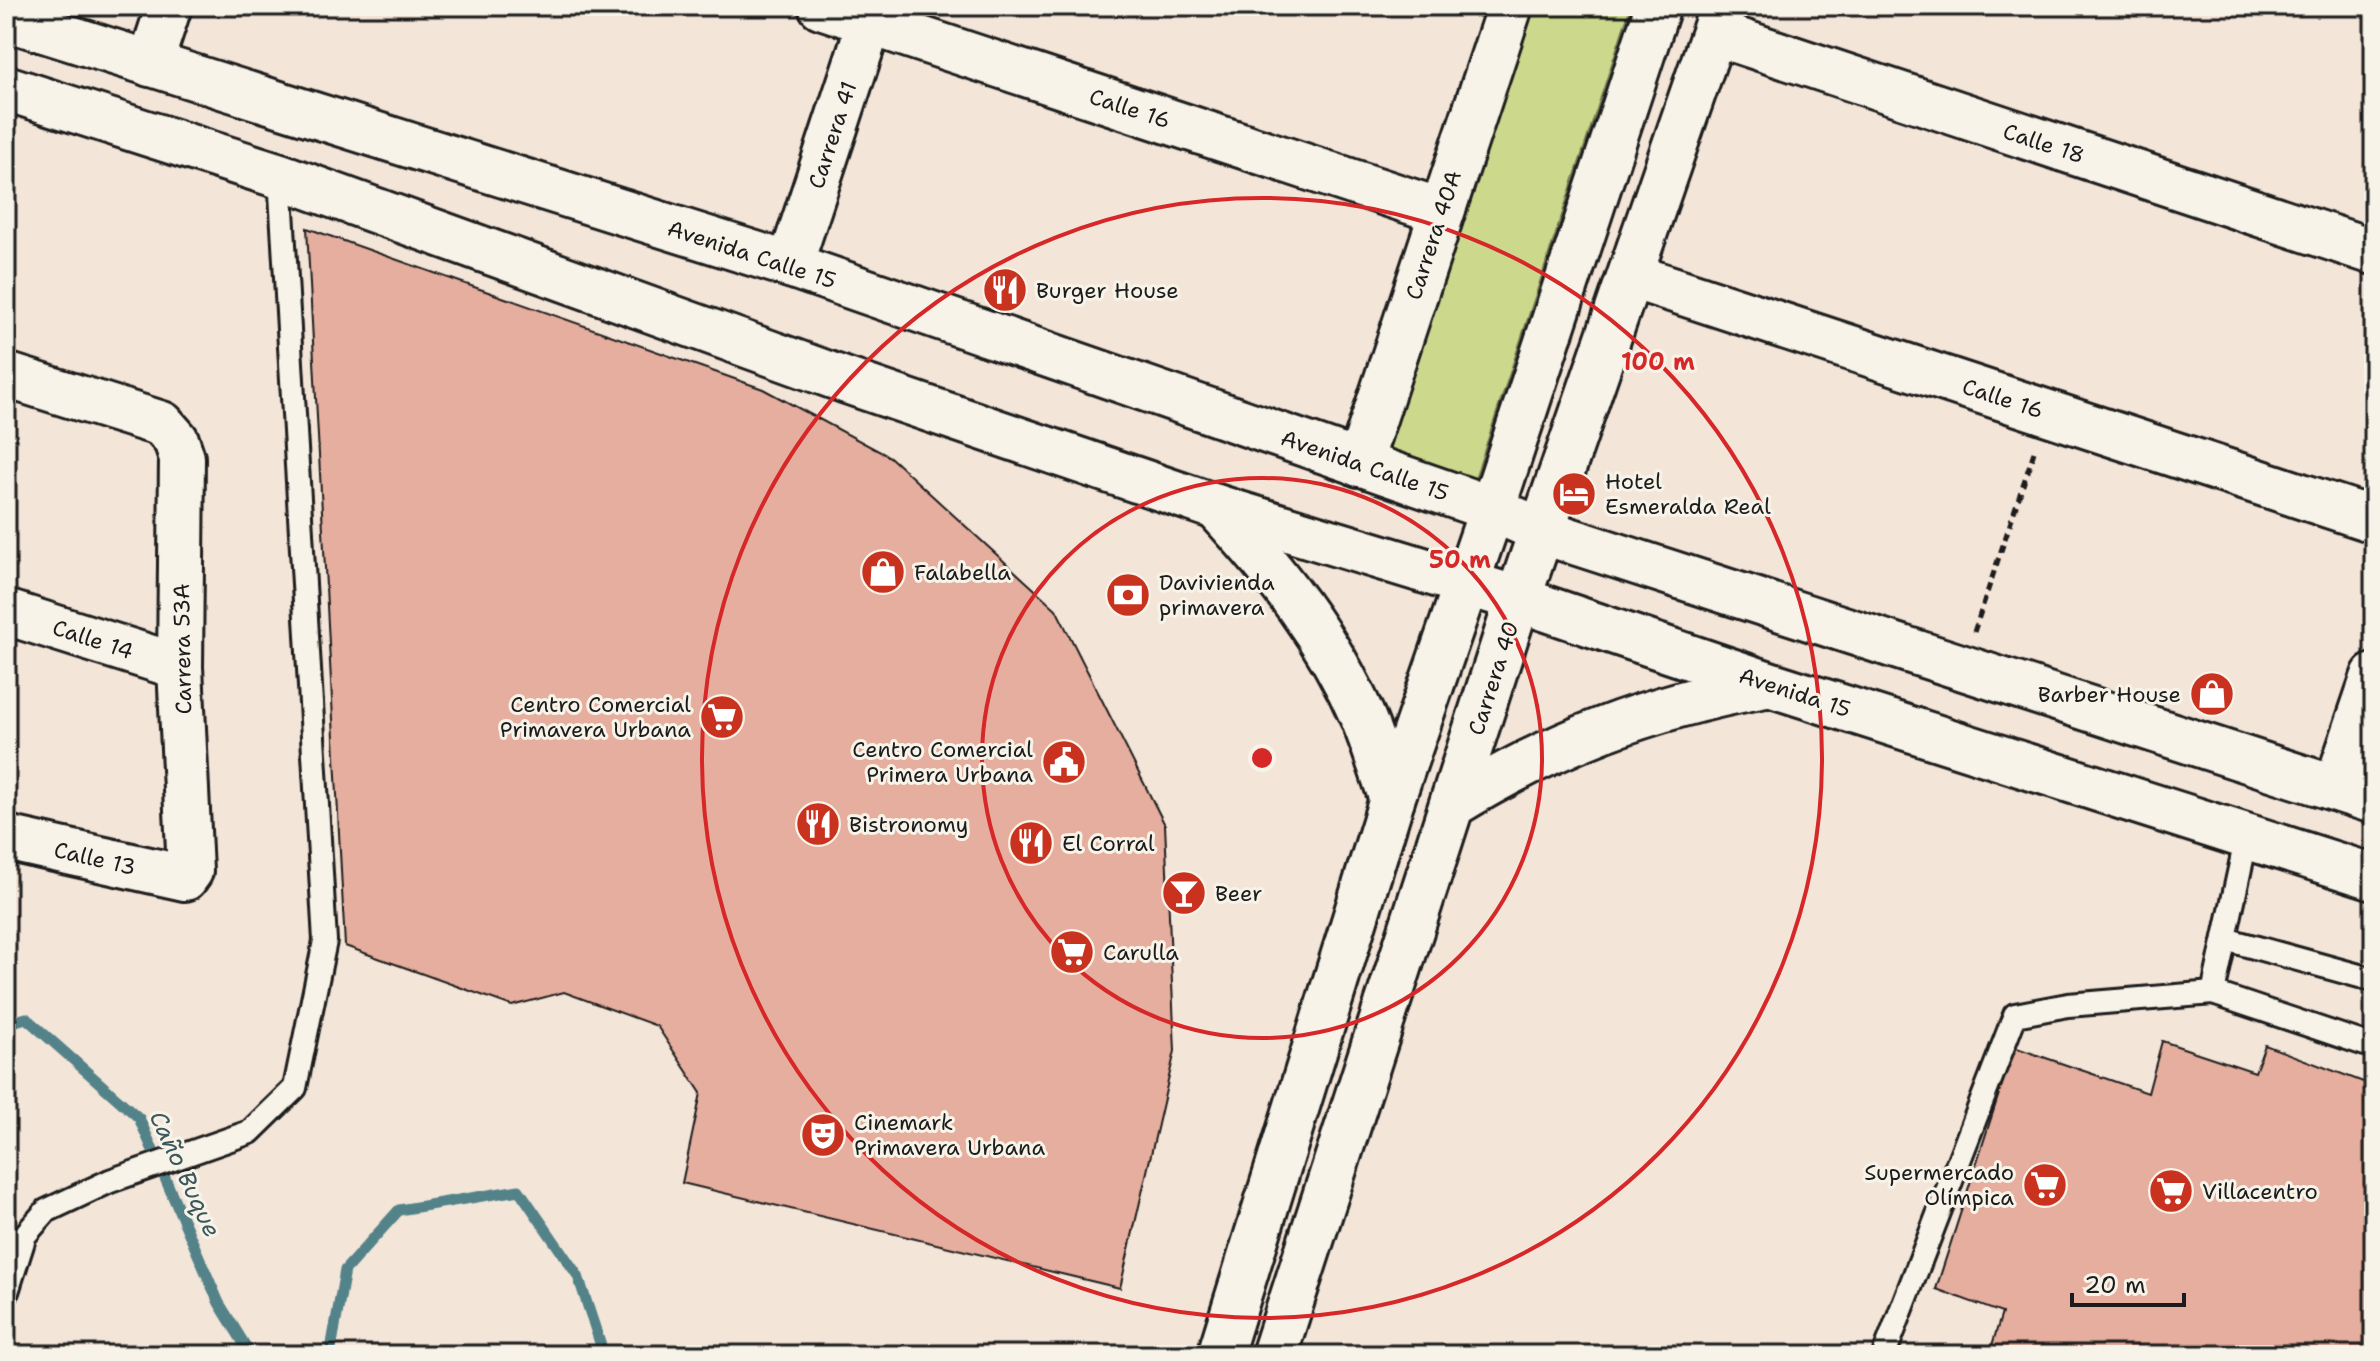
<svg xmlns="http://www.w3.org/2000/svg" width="2380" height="1361" viewBox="0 0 2380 1361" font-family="'Shantell Sans',sans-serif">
	<rect width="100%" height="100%" fill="#f4e5d9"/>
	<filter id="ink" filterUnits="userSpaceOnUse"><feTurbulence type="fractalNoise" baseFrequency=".0125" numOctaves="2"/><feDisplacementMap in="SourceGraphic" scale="16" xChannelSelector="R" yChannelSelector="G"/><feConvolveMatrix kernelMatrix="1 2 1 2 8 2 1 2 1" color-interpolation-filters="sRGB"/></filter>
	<g filter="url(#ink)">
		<!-- park -->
		<polygon fill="#ccd98d" stroke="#747a54" stroke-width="2" points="1533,6 1631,6 1475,479 1387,450"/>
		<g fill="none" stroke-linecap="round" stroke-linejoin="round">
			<!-- stream -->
			<g stroke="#538389" stroke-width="11">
				<polyline points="6,1024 26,1018 139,1118 219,1303 251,1355"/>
				<polyline points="330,1355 345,1270 399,1210 519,1190 578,1276 604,1355"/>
			</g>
		</g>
		<!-- building -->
		<g fill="#e6ae9e" stroke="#1c1c1c" stroke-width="2">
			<polygon points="307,228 763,389 890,457 1056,609 1165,825 1175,1051 1120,1288 682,1183 701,1093 657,1026 564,992 512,1006 345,946"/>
			<polygon points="2162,1041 2255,1072 2265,1045 2374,1086 2374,1355 1989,1355 2002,1313 1936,1289 2014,1047 2148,1093"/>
		</g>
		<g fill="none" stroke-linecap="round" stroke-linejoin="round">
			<!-- lane casing -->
			<g stroke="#1c1c1c" stroke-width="28">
				<g id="lane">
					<polyline points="2225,939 2374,980"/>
					<polyline points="2213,993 2374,1047"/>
					<polyline points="6,1295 25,1235 46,1211 110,1181 250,1132 295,1088 325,941 280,176"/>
					<polyline points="1884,1355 2015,1015 2068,1005 2213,993 2247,836"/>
				</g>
			</g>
			<!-- street casing -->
			<g stroke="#1c1c1c" stroke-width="50">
				<g id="street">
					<polyline points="821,6 1440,211"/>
					<polyline points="1715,33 2374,252"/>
					<polyline points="150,64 169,6"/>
					<polyline points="790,265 875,6"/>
					<polyline points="1632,276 2374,520"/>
					<polyline points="6,375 162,424 176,440 182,458 180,667 190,871 185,878 6,838"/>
					<polyline points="1359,464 1510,6"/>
					<polyline points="6,612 180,667"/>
					<polyline points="2336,788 2374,676"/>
				</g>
			</g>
			<!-- secondary casing -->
			<g stroke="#1c1c1c" stroke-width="50">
				<g id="secondary">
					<polyline points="6,18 790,265 1492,509 1544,532 2374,801"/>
					<polyline points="6,88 280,176 847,381 1216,507 1518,599 1769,684 2374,877"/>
					<path d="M 1216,507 C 1275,571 1328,637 1363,718 C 1374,744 1382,772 1392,799"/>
					<path d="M 1452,805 C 1553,743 1647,707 1765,685"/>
					<polyline points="1220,1355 1392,799 1492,509 1658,6"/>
					<polyline points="1274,1355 1518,599 1723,6"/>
				</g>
			</g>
			<!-- path -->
			<polyline stroke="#1c1c1c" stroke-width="5" stroke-dasharray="8 6" stroke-linecap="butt" points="1974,632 2034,452"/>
			<!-- lane -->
			<use href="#lane" stroke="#f7f3e8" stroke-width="22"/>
			<!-- street -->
			<use href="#street" stroke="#f7f3e8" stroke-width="44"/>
			<!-- secondary -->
			<use href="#secondary" stroke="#f7f3e8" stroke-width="44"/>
		</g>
	</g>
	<!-- distance rings -->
	<g fill="none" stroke="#d62828" stroke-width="4">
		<circle cx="1262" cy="758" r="280"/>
		<circle cx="1262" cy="758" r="560"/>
	</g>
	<!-- icons -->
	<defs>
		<g id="restaurant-disc" transform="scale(2.3)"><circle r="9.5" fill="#c8321e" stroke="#f7f3e8"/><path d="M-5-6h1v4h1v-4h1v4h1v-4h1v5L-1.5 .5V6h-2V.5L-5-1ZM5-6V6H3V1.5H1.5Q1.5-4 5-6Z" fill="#fff"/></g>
		<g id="hotel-disc" transform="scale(2.3)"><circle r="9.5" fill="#c8321e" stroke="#f7f3e8"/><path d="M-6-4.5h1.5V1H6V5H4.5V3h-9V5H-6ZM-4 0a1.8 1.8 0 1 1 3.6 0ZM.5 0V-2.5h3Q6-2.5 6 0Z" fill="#fff"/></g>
		<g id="shop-disc" transform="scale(2.3)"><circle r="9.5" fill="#c8321e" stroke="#f7f3e8"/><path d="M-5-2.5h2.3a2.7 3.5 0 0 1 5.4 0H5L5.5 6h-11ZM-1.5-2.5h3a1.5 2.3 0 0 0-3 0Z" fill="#fff"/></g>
		<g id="bank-disc" transform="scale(2.3)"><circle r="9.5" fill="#c8321e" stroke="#f7f3e8"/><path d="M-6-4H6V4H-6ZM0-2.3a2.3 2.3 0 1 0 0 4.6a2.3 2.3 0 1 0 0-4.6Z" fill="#fff"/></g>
		<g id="supermarket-disc" transform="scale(2.3)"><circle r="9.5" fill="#c8321e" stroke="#f7f3e8"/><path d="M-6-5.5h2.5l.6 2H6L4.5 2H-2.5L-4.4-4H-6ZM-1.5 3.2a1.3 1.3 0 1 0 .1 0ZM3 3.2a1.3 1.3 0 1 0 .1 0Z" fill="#fff"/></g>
		<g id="civic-disc" transform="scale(2.3)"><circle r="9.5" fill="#c8321e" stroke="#f7f3e8"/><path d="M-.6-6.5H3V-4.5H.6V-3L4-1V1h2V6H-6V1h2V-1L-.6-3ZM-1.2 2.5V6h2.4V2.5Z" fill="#fff"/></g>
		<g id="bar-disc" transform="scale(2.3)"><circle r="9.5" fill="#c8321e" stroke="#f7f3e8"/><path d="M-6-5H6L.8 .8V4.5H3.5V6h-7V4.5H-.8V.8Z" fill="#fff"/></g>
		<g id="theatre-disc" transform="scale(2.3)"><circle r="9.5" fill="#c8321e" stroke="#f7f3e8"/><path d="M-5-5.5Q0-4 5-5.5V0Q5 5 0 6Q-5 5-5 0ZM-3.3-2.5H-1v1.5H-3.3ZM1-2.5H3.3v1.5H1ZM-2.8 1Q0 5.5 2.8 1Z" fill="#fff"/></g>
	</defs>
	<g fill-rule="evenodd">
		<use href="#restaurant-disc" x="1005" y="290"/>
		<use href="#hotel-disc" x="1574" y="494"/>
		<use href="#shop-disc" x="883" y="572"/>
		<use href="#bank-disc" x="1128" y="595"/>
		<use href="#shop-disc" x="2212" y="694"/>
		<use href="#supermarket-disc" x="722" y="717"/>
		<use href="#civic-disc" x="1064" y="762"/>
		<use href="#restaurant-disc" x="818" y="824"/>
		<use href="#restaurant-disc" x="1031" y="843"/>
		<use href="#bar-disc" x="1184" y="893"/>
		<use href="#supermarket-disc" x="1072" y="952"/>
		<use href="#theatre-disc" x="823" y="1135"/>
		<use href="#supermarket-disc" x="2045" y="1185"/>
		<use href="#supermarket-disc" x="2171" y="1191"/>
	</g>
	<g text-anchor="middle" stroke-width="6" stroke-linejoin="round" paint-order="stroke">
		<!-- street labels -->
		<g font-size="22" fill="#1c1c1c" stroke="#f7f3e8">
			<text transform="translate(1130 108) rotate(18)" y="8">Calle 16</text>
			<text transform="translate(832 135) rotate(-72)" y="8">Carrera 41</text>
			<text transform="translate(2044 143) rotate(18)" y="8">Calle 18</text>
			<text transform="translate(1433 235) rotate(-72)" y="8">Carrera 40A</text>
			<text transform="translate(752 254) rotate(18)" y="8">Avenida Calle 15</text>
			<text transform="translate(2003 398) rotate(18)" y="8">Calle 16</text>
			<text transform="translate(1365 465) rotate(19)" y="8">Avenida Calle 15</text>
			<text transform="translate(93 639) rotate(18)" y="8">Calle 14</text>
			<text transform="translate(182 649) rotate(-91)" y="8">Carrera 53A</text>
			<text transform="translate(1493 678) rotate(-72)" y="8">Carrera 40</text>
			<text transform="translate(1795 692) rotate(18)" y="8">Avenida 15</text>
			<text transform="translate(95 858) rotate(13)" y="8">Calle 13</text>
		</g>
		<!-- poi labels -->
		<g font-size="22" fill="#1c1c1c" stroke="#f7f3e8" text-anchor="start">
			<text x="1036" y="298">Burger House</text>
			<text x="1605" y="489">Hotel<tspan x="1605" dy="25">Esmeralda Real</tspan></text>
			<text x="914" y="580">Falabella</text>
			<text x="1159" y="590">Davivienda<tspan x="1159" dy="25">primavera</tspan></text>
			<text x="2181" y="702" text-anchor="end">Barber House</text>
			<text x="691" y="712" text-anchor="end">Centro Comercial<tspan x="691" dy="25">Primavera Urbana</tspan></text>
			<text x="1033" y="757" text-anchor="end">Centro Comercial<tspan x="1033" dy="25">Primera Urbana</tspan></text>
			<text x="849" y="832">Bistronomy</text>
			<text x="1062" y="851">El Corral</text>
			<text x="1215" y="901">Beer</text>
			<text x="1103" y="960">Carulla</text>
			<text x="854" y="1130">Cinemark<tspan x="854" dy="25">Primavera Urbana</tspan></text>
			<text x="2014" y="1180" text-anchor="end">Supermercado<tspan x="2014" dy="25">Olímpica</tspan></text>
			<text x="2202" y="1199">Villacentro</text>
		</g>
		<!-- water labels -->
		<g font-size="24" font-style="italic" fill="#3c585b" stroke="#f7f3e8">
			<text transform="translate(185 1174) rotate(65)" y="8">Caño Buque</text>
		</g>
	</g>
	<circle cx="1262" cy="758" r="12" fill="#d62828" stroke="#f7f3e8" stroke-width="4"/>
	<g font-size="24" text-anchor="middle" font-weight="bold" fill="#d62828" stroke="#f7f3e8" stroke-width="6" stroke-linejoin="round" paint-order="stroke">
		<text x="1658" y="370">100 m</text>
		<text x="1460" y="568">50 m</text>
	</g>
	<!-- margin -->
	<rect width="2380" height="1361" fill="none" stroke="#f7f3e8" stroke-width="32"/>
	<rect x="16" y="16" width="2348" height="1329" fill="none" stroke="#1c1c1c" stroke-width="3" filter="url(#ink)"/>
	<!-- scale -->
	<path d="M2072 1293v12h112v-12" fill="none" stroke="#1c1c1c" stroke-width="4"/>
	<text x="2084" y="1293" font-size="24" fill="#1c1c1c" stroke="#f7f3e8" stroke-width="6" paint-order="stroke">20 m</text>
</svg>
